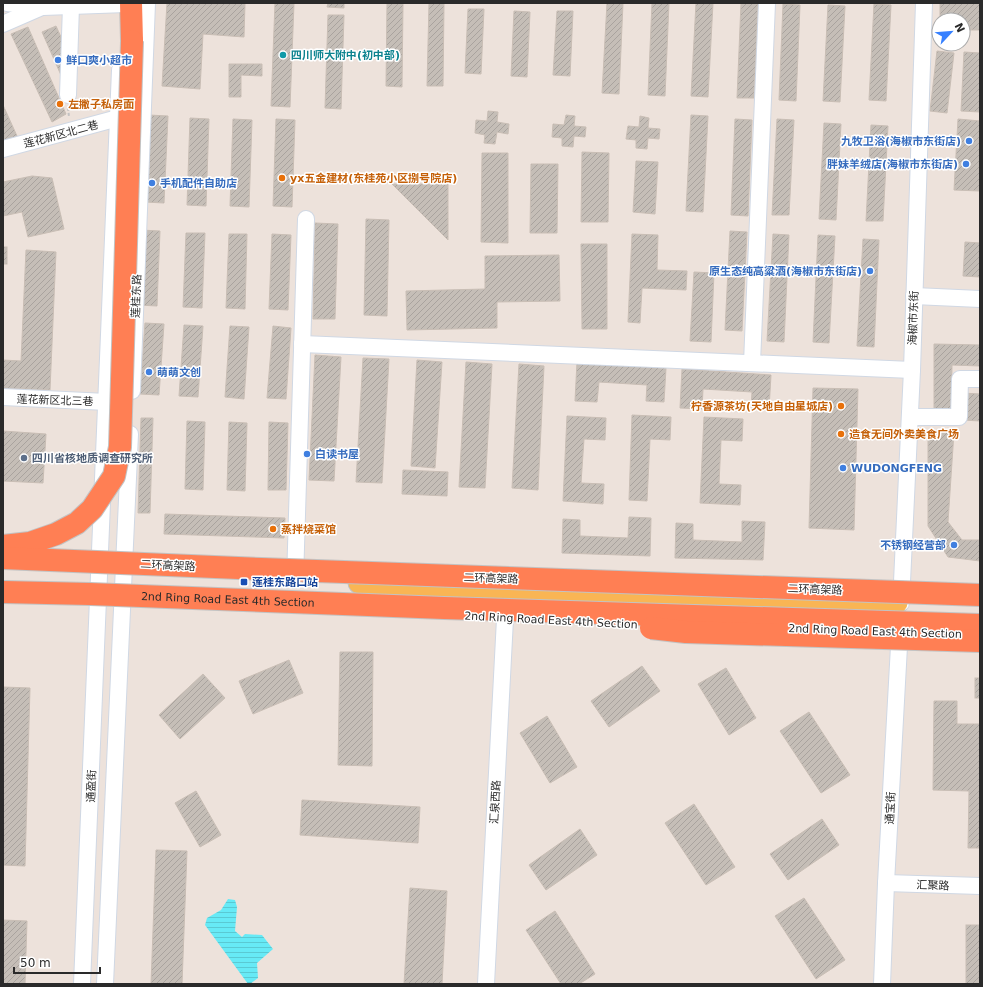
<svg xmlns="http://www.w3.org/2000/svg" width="983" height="987" viewBox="0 0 983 987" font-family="'DejaVu Sans','Noto Sans SC',sans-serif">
	<defs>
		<pattern id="water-rules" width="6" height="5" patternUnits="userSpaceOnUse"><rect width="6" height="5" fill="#67eaf6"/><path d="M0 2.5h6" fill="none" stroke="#5ac9d3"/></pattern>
		<pattern id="building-hatch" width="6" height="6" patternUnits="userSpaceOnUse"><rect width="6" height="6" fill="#c5beb7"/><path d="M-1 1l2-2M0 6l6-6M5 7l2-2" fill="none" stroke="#a9a39e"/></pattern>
	</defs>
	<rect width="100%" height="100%" fill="#ede2db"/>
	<!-- water -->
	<polygon fill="url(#water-rules)" points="228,899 235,900 237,907 235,931 242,937 245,934 262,935 273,949 257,963 258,978 250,984 248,984 205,925 207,918 221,910"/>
	<!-- building -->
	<g fill="url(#building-hatch)" stroke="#c9beb5">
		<polygon points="167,3 245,3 244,37 203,34 200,89 162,86"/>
		<polygon points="275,3 294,3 290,107 271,106"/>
		<polygon points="328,3 344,3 344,8 327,7"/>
		<polygon points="387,3 403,3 402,87 386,86"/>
		<polygon points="429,3 444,3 443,86 427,86"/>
		<polygon points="607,3 623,3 619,94 602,93"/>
		<polygon points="652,3 669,3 665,96 648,95"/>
		<polygon points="696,3 713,3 708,97 691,96"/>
		<polygon points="741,3 758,3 754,98 737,98"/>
		<polygon points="940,3 980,3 980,30 963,30 963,20 940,20"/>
		<polygon points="783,4 800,5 796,101 779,100"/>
		<polygon points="874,4 891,5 886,101 869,100"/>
		<polygon points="828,5 845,6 840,102 823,101"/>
		<polygon points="468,9 484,9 481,74 465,73"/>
		<polygon points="514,11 530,12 527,77 511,76"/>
		<polygon points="557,11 573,11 570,76 553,75"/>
		<polygon points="328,15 344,15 341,109 325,108"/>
		<polygon points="56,26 61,37 64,82 42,32"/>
		<polygon points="28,27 66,114 52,122 11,34"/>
		<polygon points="937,51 954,53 947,113 930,111"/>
		<polygon points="964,52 980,53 980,112 961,111"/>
		<polygon points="229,64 262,64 262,76 241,75 241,97 229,97"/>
		<polygon points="3,105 17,136 3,142"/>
		<polygon points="488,111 498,112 497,122 509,124 508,134 497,132 495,144 484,143 485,135 475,133 476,120 487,121"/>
		<polygon points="149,115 168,116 164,203 145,202"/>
		<polygon points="566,115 575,116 574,126 586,127 585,137 574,136 573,147 562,146 562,138 552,137 553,124 564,125"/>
		<polygon points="691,115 708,116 703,212 686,211"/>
		<polygon points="640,116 649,118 648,128 660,129 659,139 648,138 647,149 636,148 636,140 626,139 628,126 639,127"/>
		<polygon points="190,118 209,119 206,206 187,205"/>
		<polygon points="233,119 252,120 249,207 230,206"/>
		<polygon points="276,119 295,120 292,207 273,206"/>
		<polygon points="735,119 752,120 748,216 731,215"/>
		<polygon points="777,119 794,120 789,215 772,215"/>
		<polygon points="958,119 980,121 980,191 954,190"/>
		<polygon points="824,123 841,124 836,220 819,219"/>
		<polygon points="871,125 888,126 883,221 866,221"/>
		<polygon points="582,152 609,153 608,222 581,222"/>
		<polygon points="482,153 508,153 508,243 481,242"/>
		<polygon points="636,161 658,162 655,214 633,212"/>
		<polygon points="531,164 558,164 557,233 530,233"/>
		<polygon points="32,176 52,178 64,229 28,237 22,212 3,216 3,182"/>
		<polygon points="392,184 448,184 448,240"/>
		<polygon points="366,219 389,220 387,316 364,315"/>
		<polygon points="315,223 338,224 335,319 313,319"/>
		<polygon points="141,230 160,231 157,306 138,305"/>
		<polygon points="730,231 747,232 742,331 725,330"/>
		<polygon points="186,233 205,233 202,308 183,307"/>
		<polygon points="229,234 247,234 245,309 226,308"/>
		<polygon points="272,234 291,235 288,310 269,309"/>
		<polygon points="632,234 658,235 657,270 687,271 686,290 642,288 640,323 628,322"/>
		<polygon points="773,234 789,235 784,342 767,341"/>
		<polygon points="818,235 835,236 829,343 813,342"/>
		<polygon points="863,239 879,240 874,347 857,346"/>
		<polygon points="965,242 980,243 980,277 963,276"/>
		<polygon points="581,244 607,244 607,329 582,329"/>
		<rect x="3" y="247" width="4" height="17"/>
		<polygon points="26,250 56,252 50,390 3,388 3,360 21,361"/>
		<polygon points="559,255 560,301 497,302 497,328 407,330 406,291 485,289 485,256"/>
		<polygon points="694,272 714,273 711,342 690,341"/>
		<polygon points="145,323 164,324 159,395 140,394"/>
		<polygon points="184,325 203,326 198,397 179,396"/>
		<polygon points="230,326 249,327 244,399 225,397"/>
		<polygon points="273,326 291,328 286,399 267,398"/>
		<polygon points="934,344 980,345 980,366 952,365 951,413 934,413"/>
		<polygon points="315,355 341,357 334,481 309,480"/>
		<polygon points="363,358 389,359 382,483 356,482"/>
		<polygon points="417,360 442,362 435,468 411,466"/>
		<polygon points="466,362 492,364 485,488 459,487"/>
		<polygon points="577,362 666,368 664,402 646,401 647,385 599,382 597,402 575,401"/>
		<polygon points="519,364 544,366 538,490 512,488"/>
		<polygon points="682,369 771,375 769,409 751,408 752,392 703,389 702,409 680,408"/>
		<polygon points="813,388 858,389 854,530 809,528"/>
		<polygon points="962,393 980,394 980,421 963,420"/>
		<polygon points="632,415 671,417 670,440 650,439 647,501 629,500"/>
		<polygon points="567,416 606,418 605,440 584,439 581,483 604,484 603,504 563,501"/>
		<polygon points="704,417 743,419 742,441 721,440 719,484 741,485 740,505 700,503"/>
		<polygon points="141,418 153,418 150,513 138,513"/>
		<polygon points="187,421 205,422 203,490 185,489"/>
		<polygon points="229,422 247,423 245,491 227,490"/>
		<polygon points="269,422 288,423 286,490 268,490"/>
		<polygon points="3,431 46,434 43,483 3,481"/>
		<polygon points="928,432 954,432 948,522 962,540 980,540 980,561 948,557 928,526"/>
		<polygon points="403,470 448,472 447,496 402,494"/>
		<polygon points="165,514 285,518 284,538 164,534"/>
		<polygon points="629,517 651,518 650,556 562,553 563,519 580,520 580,536 628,538"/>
		<polygon points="742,521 765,522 763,560 675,558 676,523 693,524 693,540 742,542"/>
		<polygon points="340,652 373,652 372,766 338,765"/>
		<polygon points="289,660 303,693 253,714 239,681"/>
		<polygon points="642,666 660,691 609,727 591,701"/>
		<polygon points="726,668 756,718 729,735 698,684"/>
		<polygon points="203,674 225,698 180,739 159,715"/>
		<rect x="975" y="678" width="5" height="20"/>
		<polygon points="3,687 30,688 25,866 3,865"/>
		<polygon points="934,701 957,701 957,724 980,724 980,848 968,848 969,791 933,790"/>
		<polygon points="809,712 850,775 821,793 780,731"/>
		<polygon points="547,716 577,767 550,783 520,733"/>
		<polygon points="196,791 221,835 200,847 175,803"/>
		<polygon points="302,800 420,807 418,843 300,835"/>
		<polygon points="694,804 735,867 706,885 665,823"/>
		<polygon points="822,819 839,845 788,880 770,854"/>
		<polygon points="580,829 597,855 546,890 529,865"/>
		<polygon points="156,850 187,851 182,984 151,984"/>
		<polygon points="410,888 447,891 442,984 404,984"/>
		<polygon points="804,898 845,960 816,979 775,916"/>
		<polygon points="555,911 595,974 579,984 561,984 526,930"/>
		<polygon points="3,920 27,921 25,984 3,984"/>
		<rect x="966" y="925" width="14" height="59"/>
	</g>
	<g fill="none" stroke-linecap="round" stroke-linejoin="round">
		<!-- minor casing -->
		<g stroke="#d0d8e4" stroke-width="18">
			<g id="minor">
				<polyline points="7,3 43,7 126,4"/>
				<polyline points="3,24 42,7"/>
				<polyline points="68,95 71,6"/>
				<polyline points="3,149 118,118"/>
				<polyline points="914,296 980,299"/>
				<polyline points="302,344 912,370"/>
				<polyline points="752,363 767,3"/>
				<polyline points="132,391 147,3"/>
				<polyline points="3,397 107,402"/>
				<polyline points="910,417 959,417 960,379 980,379"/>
				<polyline points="295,580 306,219"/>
				<polyline points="901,603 912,370 924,3"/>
				<polyline points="886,883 980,886"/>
				<polyline points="82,984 120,70"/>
				<polyline points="105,984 130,434"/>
				<polyline points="486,984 505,619"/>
				<polyline points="882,984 886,883 900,628"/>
			</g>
		</g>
		<!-- major casing -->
		<g stroke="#c3c3c3" stroke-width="23">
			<polyline id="major" points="359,583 733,599 897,603"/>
		</g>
		<!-- highway casing -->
		<g stroke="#c3c3c3" stroke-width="24">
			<polyline id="highway" points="131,3 132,41"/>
		</g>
		<!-- path -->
		<polyline stroke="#c3c3c3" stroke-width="2" stroke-dasharray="3 2" stroke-linecap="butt" points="68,108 69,117"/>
		<!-- minor -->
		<use href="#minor" stroke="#fff" stroke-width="16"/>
		<!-- major -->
		<use href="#major" stroke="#f9b554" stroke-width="21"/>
		<!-- highway -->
		<use href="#highway" stroke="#ff7f54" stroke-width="22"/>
		<!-- highway-bridge casing -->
		<g stroke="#c3c3c3" stroke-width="24" stroke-linecap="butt">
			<g id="highway-bridge">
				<polyline points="3,546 30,543 56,534 77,523 92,509 114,476 120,447 132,41"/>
				<polyline points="3,558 261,569 980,595"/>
				<path id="s1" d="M 3,592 L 90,594 L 444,608 L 980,625"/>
				<polyline points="651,628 686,632 980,641"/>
			</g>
		</g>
		<!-- highway-bridge -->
		<use href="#highway-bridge" stroke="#ff7f54" stroke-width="22"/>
	</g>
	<!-- markers -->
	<circle fill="#0f9aa8" stroke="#fff" stroke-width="1.5" cx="283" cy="55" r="4"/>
	<g fill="#3f7fe0" stroke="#fff" stroke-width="1.5">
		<circle cx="58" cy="60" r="4"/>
		<circle cx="969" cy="141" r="4"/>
		<circle cx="966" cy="164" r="4"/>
		<circle cx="152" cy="183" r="4"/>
		<circle cx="870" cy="271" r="4"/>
		<circle cx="149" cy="372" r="4"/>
		<circle cx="307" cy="454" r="4"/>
		<circle cx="843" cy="468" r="4"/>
		<circle cx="954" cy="545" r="4"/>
	</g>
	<g fill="#e8710a" stroke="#fff" stroke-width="1.5">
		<circle cx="60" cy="104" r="4"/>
		<circle cx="282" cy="178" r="4"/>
		<circle cx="841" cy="406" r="4"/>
		<circle cx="841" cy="434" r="4"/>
		<circle cx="273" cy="529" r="4"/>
	</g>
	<circle fill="#5c6f8a" stroke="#fff" stroke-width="1.5" cx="24" cy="458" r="4"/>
	<rect fill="#1a4fb4" stroke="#fff" stroke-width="1.5" x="240" y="578" width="8" height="8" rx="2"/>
	<g text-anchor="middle" stroke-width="3" stroke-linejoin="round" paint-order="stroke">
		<!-- culture labels -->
		<g font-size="11" font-weight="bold" fill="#0d838f" stroke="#fff" text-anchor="start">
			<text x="291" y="59">四川师大附中(初中部)</text>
		</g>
		<!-- shop labels -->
		<g font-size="11" font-weight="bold" fill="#366cbe" stroke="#fff" text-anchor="start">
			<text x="66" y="64">鲜口爽小超市</text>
			<text x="961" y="145" text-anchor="end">九牧卫浴(海椒市东街店)</text>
			<text x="958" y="168" text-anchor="end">胖妹羊绒店(海椒市东街店)</text>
			<text x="160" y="187">手机配件自助店</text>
			<text x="862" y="275" text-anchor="end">原生态纯高粱酒(海椒市东街店)</text>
			<text x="157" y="376">萌萌文创</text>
			<text x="315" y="458">白读书屋</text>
			<text x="851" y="472">WUDONGFENG</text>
			<text x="946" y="549" text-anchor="end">不锈钢经营部</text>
		</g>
		<!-- food labels -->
		<g font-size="11" font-weight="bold" fill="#c56008" stroke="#fff" text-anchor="start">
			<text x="68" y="108">左撇子私房面</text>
			<text x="290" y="182">yx五金建材(东桂苑小区捌号院店)</text>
			<text x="833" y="410" text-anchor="end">柠香源茶坊(天地自由星城店)</text>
			<text x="849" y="438">造食无间外卖美食广场</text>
			<text x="281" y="533">蒸拌烧菜馆</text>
		</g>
		<!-- street labels -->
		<g font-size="11" fill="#2a2a2a" stroke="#fff">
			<text transform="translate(61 134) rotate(-15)" y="4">莲花新区北二巷</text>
			<text transform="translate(136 296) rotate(-88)" y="4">莲桂东路</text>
			<text transform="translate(913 318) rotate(-88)" y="4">海椒市东街</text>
			<text transform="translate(55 400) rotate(2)" y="4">莲花新区北三巷</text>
			<text transform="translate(168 565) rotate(3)" y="4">二环高架路</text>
			<text transform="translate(491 578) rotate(2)" y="4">二环高架路</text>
			<text transform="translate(815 589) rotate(2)" y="4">二环高架路</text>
			<text dy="4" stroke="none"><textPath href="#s1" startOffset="225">2nd Ring Road East 4th Section</textPath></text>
			<text transform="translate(551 620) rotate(3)" y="4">2nd Ring Road East 4th Section</text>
			<text transform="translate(875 631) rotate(2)" y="4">2nd Ring Road East 4th Section</text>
			<text transform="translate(91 786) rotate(-88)" y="4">通盈街</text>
			<text transform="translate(495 802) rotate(-87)" y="4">汇泉西路</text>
			<text transform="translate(890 808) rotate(-87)" y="4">通宝街</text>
			<text transform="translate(933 885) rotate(2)" y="4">汇聚路</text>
		</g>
		<!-- service labels -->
		<g font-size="11" font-weight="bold" fill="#4e5e75" stroke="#fff" text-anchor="start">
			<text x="32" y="462">四川省核地质调查研究所</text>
		</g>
		<!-- transit labels -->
		<g font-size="11" font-weight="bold" fill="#164399" stroke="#fff" text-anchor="start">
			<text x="252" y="586">莲桂东路口站</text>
		</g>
	</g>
	<!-- border -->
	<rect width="983" height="987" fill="none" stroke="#2a2a2a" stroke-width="8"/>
	<!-- north arrow -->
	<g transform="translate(951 32) rotate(64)"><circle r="19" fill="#ffffff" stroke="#aaaaaa"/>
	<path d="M0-3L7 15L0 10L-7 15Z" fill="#3680ff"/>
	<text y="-6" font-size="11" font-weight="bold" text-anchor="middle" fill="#2a2a2a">N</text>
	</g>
	<!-- scale -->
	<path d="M14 967v6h86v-6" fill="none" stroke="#2a2a2a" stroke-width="2"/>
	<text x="20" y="967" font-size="12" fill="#2a2a2a" stroke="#ffffff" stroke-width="3" paint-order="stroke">50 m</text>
</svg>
